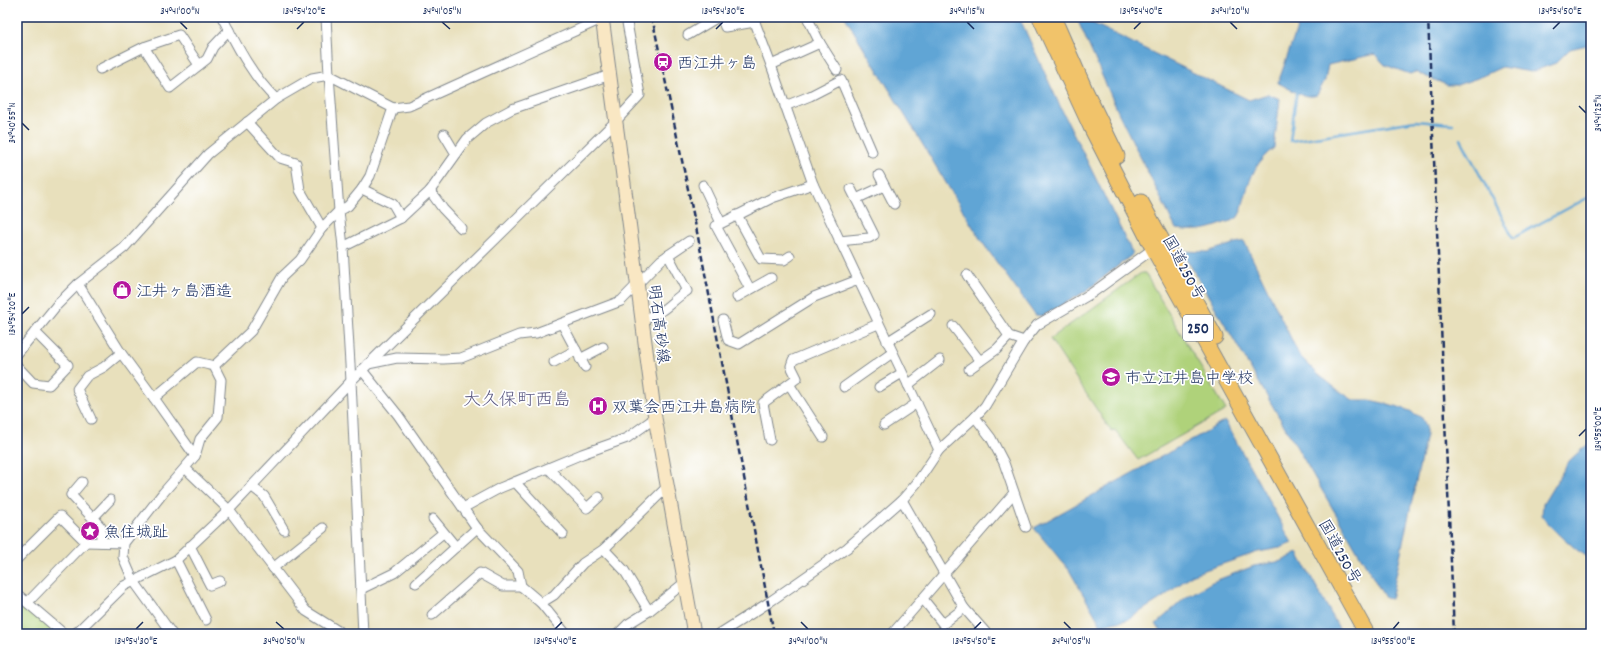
<svg xmlns="http://www.w3.org/2000/svg" width="1608" height="651" viewBox="0 0 1608 651" font-family="Dekko,'Klee One',sans-serif">
	<rect width="100%" height="100%" fill="#fff"/>
	<filter id="ink" filterUnits="userSpaceOnUse"><feTurbulence type="fractalNoise" baseFrequency=".025" numOctaves="2"/><feDisplacementMap in="SourceGraphic" scale="8" xChannelSelector="R" yChannelSelector="G"/><feConvolveMatrix kernelMatrix="1 2 1 2 8 2 1 2 1" color-interpolation-filters="sRGB"/></filter>
	<filter id="wash" filterUnits="userSpaceOnUse"><feTurbulence type="fractalNoise" baseFrequency=".012" numOctaves="4" result="noise"/><feDisplacementMap in="SourceGraphic" scale="16" xChannelSelector="R" yChannelSelector="G"/><feGaussianBlur stdDeviation="0.9" result="paint"/><feColorMatrix in="noise" values="0 0 0 0 0 0 0 0 0 0 0 0 0 0 0 0 0 1.4 0 .05"/><feComposite in="paint" operator="in"/></filter>
	<g filter="url(#wash)">
		<rect width="100%" height="100%" fill="#e8e0bc"/>
		<!-- green -->
		<g fill="#afd27a" stroke="#65806c">
			<polygon points="1141,273 1145,273 1226,410 1138,460 1115,430 1111,431 1050,339"/>
			<polygon points="17,599 60,634 17,634"/>
		</g>
		<!-- water -->
		<g fill="#61a5d5" stroke="#3e6a9a">
			<polygon points="845,17 1019,17 1059,104 1133,254 1086,291 1043,316 1035,315 982,242"/>
			<path d="M 1080,17 L 1249,100 L 1268,94 L 1280,99 L 1274,148 C 1257,160 1250,177 1245,197 C 1243,203 1242,211 1238,217 C 1235,220 1231,221 1227,222 C 1208,230 1197,232 1176,229 L 1119,114 L 1078,21 Z"/>
			<path d="M 1301,17 L 1591,17 L 1591,44 L 1570,49 L 1556,63 L 1531,72 L 1502,67 L 1478,78 L 1457,85 L 1447,85 L 1415,72 L 1410,74 L 1385,65 L 1375,54 L 1328,65 L 1325,80 L 1317,95 C 1305,100 1289,88 1278,83 Z"/>
			<polygon points="1244,241 1299,355 1319,375 1338,390 1353,400 1370,400 1396,406 1410,411 1422,418 1426,426 1426,435 1391,599 1385,598 1182,251 1207,252 1236,243"/>
			<polygon points="1225,421 1292,543 1280,548 1258,552 1193,574 1162,598 1127,620 1101,625 1069,570 1034,528"/>
			<polygon points="1591,442 1591,559 1577,550 1551,527 1542,515 1543,504 1569,461 1581,450"/>
			<polygon points="1298,553 1342,634 1162,634 1156,624 1185,598 1212,582 1254,566 1282,561"/>
		</g>
		<g fill="none" stroke-linecap="round" stroke-linejoin="round">
			<!-- stream -->
			<g stroke="#61a5d5" stroke-width="2.5">
				<polyline points="1297,90 1290,141 1415,121 1453,124"/>
				<polyline points="1461,139 1513,238 1591,196"/>
			</g>
		</g>
	</g>
	<g filter="url(#ink)">
		<g fill="none" stroke-linecap="round" stroke-linejoin="round">
			<!-- minor casing -->
			<g stroke="#82888d" stroke-width="11">
				<g id="minor">
					<path d="M 222,17 C 237,46 252,76 276,99"/>
					<polyline points="326,17 329,75 339,211 343,247 351,381 363,634"/>
					<polyline points="721,17 725,27 755,22"/>
					<polyline points="753,17 771,65 813,184 939,450"/>
					<polyline points="808,19 820,43 837,70"/>
					<polyline points="688,35 718,17"/>
					<polyline points="144,47 170,88 207,59 213,47 229,30"/>
					<polyline points="771,65 820,43"/>
					<polyline points="100,69 144,47 179,35 199,65"/>
					<polyline points="785,106 810,96 841,80 872,152"/>
					<polyline points="247,122 280,158 296,163 300,190 322,228"/>
					<polyline points="444,134 456,154"/>
					<polyline points="879,175 894,204"/>
					<polyline points="703,185 721,223"/>
					<polyline points="362,189 393,204 401,218"/>
					<polyline points="430,191 443,209 461,228"/>
					<polyline points="856,199 884,186"/>
					<polyline points="737,215 761,259 784,260 790,256"/>
					<polyline points="839,241 869,238 874,235 851,189"/>
					<polyline points="343,247 401,218 430,191 467,139 486,123 512,109 610,75"/>
					<polyline points="967,275 1009,336 1024,341"/>
					<polyline points="78,284 121,353 154,398 195,456 163,493 124,543 123,557 133,580 172,634"/>
					<polyline points="750,289 716,226 772,198 813,184"/>
					<polyline points="737,297 771,278"/>
					<path d="M 642,319 C 647,317 653,316 658,313 C 669,307 676,297 687,291 L 668,255"/>
					<polyline points="723,320 728,340 739,344 814,297 858,280"/>
					<polyline points="562,324 585,367"/>
					<polyline points="953,326 980,361"/>
					<polyline points="887,342 931,314"/>
					<polyline points="17,354 56,306 78,284 124,248 208,154 276,99 312,78 329,75 393,108 409,106 606,17"/>
					<polyline points="580,359 603,347"/>
					<polyline points="554,362 576,350"/>
					<polyline points="368,364 397,358 443,359 461,358 519,335 536,333 621,301 661,260 689,241"/>
					<polyline points="17,366 33,383 49,385 68,365 35,332"/>
					<polyline points="969,369 997,349 1009,336"/>
					<polyline points="362,370 398,415 477,528 518,571 521,586 541,603 566,634"/>
					<polyline points="789,384 823,437"/>
					<polyline points="908,385 940,360"/>
					<polyline points="844,387 892,353"/>
					<polyline points="879,387 902,373"/>
					<polyline points="154,398 197,362 214,366 251,331 282,277 300,260 322,228 339,211 348,206 362,189 370,176 393,108"/>
					<polyline points="975,417 991,438 1004,463 1026,527"/>
					<polyline points="91,419 77,389 87,376 104,367 121,353"/>
					<polyline points="884,425 917,403"/>
					<polyline points="770,440 763,403 797,378 791,366 793,360 878,324"/>
					<polyline points="195,456 200,439 218,417 221,380 214,366"/>
					<polyline points="185,468 229,510 306,611 343,634"/>
					<polyline points="549,469 587,508 599,497"/>
					<polyline points="82,482 71,495 101,527 101,542"/>
					<polyline points="515,482 563,534"/>
					<polyline points="251,486 264,496 284,530"/>
					<polyline points="902,500 964,608 987,634"/>
					<polyline points="463,508 500,488 582,454 627,438 655,418"/>
					<polyline points="93,518 110,500"/>
					<polyline points="433,519 456,547"/>
					<polyline points="190,546 210,585 220,581"/>
					<polyline points="604,549 624,570 649,611"/>
					<polyline points="17,559 60,516 86,542 124,543"/>
					<polyline points="176,560 206,620"/>
					<polyline points="273,568 323,528"/>
					<polyline points="416,583 477,528"/>
					<polyline points="361,589 394,573 443,533"/>
					<polyline points="17,594 64,634"/>
					<polyline points="923,599 943,624 964,608"/>
					<polyline points="28,602 86,542"/>
					<polyline points="541,603 554,595 583,563 604,549 667,487"/>
					<polyline points="432,615 480,573 503,586 521,586"/>
					<polyline points="75,634 124,586 176,560 229,510 351,381 616,121 640,95 626,17"/>
					<polyline points="618,634 628,624 649,611 684,583"/>
					<polyline points="719,634 768,603 847,548 902,500 916,484 939,450 975,417 985,406 1024,341 1037,325 1092,293 1157,246"/>
					<polyline points="892,634 1013,494"/>
				</g>
			</g>
			<!-- secondary casing -->
			<g stroke="#82888d" stroke-width="15">
				<polyline id="secondary" points="602,17 655,418 694,634"/>
			</g>
			<!-- trunk casing -->
			<g stroke="#82888d" stroke-width="17">
				<g id="trunk">
					<polyline points="1040,17 1091,127 1153,248 1367,634"/>
					<polyline points="1053,17 1085,90 1117,156"/>
					<polyline points="1141,202 1215,337"/>
				</g>
			</g>
			<!-- minor -->
			<use href="#minor" stroke="#fff" stroke-width="9"/>
			<!-- secondary -->
			<use href="#secondary" stroke="#f9e7c3" stroke-width="13"/>
			<!-- trunk -->
			<use href="#trunk" stroke="#f1c36a" stroke-width="15"/>
			<!-- rail -->
			<g stroke="#1b2f5e" stroke-width="2.5" stroke-dasharray="6 3" stroke-linecap="butt">
				<polyline points="652,17 698,237 774,634"/>
				<polyline points="1428,17 1454,634"/>
			</g>
		</g>
	</g>
	<!-- ticks -->
	<path fill="none" stroke="#1b2f5e" stroke-width="1.5" d="M 180,22 L 187,29M 442,22 L 450,29M 967,22 L 974,29M 1230,22 L 1237,29M 297,29 L 304,22M 716,29 L 723,22M 1134,29 L 1141,22M 1553,29 L 1560,22M 1579,106 L 1586,113M 22,123 L 29,130M 22,314 L 29,307M 1579,436 L 1586,429M 276,622 L 284,629M 801,622 L 808,629M 1064,622 L 1071,629M 136,629 L 143,622M 555,629 L 562,622M 974,629 L 981,622M 1393,629 L 1399,622"/>
	<!-- icons -->
	<defs>
		<g id="station-disc" transform="scale(1)"><circle r="9.5" fill="#b5179e" stroke="#fff"/><path d="M-3-6H3Q5-6 5-4V2Q5 4 3 4L4.5 6H3L1.5 4h-3L-3 6H-4.5L-3 4Q-5 4-5 2V-4Q-5-6-3-6ZM-3.5-4v3h7v-3ZM-3.5 1v1.5H-2V1ZM2 1v1.5H3.5V1Z" fill="#fff"/></g>
		<g id="shop-disc" transform="scale(1)"><circle r="9.5" fill="#b5179e" stroke="#fff"/><path d="M-5-2.5h2.3a2.7 3.5 0 0 1 5.4 0H5L5.5 6h-11ZM-1.5-2.5h3a1.5 2.3 0 0 0-3 0Z" fill="#fff"/></g>
		<g id="school-disc" transform="scale(1)"><circle r="9.5" fill="#b5179e" stroke="#fff"/><path d="M0-5L7-2L0 1L-7-2ZM-4 1L0 2.5L4 1V4Q0 6-4 4Z" fill="#fff"/></g>
		<g id="hospital-disc" transform="scale(1)"><circle r="9.5" fill="#b5179e" stroke="#fff"/><path d="M-5-5h3v3.5h4V-5h3V5h-3V1.5h-4V5h-3Z" fill="#fff"/></g>
		<g id="sight-disc" transform="scale(1)"><circle r="9.5" fill="#b5179e" stroke="#fff"/><path d="M0-6L1.8-2.2L6-1.7L2.9 1.2L3.7 5.4L0 3.3L-3.7 5.4L-2.9 1.2L-6-1.7L-1.8-2.2Z" fill="#fff"/></g>
	</defs>
	<g fill-rule="evenodd">
		<use href="#station-disc" x="663" y="62"/>
		<use href="#shop-disc" x="122" y="290"/>
		<use href="#school-disc" x="1111" y="377"/>
		<use href="#hospital-disc" x="598" y="406"/>
		<use href="#sight-disc" x="90" y="531"/>
	</g>
	<g text-anchor="middle" stroke-width="3.5" stroke-linejoin="round" paint-order="stroke">
		<!-- shield labels -->
		<rect fill="#fff" stroke="#5f6d8e" stroke-width="1" x="1183" y="315" width="30" height="26" rx="3"/>
		<g font-size="15" font-weight="bold" fill="#1b2f5e">
			<text x="1198" y="333">250</text>
		</g>
		<!-- poi labels -->
		<g font-size="16" fill="#1b2f5e" stroke="#fff" text-anchor="start">
			<text x="677" y="68">西江井ヶ島</text>
			<text x="136" y="296">江井ヶ島酒造</text>
			<text x="1125" y="383">市立江井島中学校</text>
			<text x="612" y="412">双葉会西江井島病院</text>
			<text x="104" y="537">魚住城趾</text>
		</g>
		<!-- street labels -->
		<g font-size="16" fill="#1b2f5e" stroke="#fff">
			<text transform="translate(1185 267) rotate(61)" y="6">国道250号</text>
			<text transform="translate(660 324) rotate(83)" y="6">明石高砂線</text>
			<text transform="translate(1341 551) rotate(61)" y="6">国道250号</text>
		</g>
		<!-- quarter labels -->
		<g font-size="18" fill="#5b5982" stroke="#fff">
			<text x="517" y="405">大久保町西島</text>
		</g>
	</g>
	<!-- margin -->
	<rect width="1608" height="651" fill="none" stroke="#fff" stroke-width="44"/>
	<rect x="22" y="22" width="1564" height="607" fill="none" stroke="#1b2f5e" stroke-width="1.5"/>
	<g font-size="10" text-anchor="middle" fill="#1b2f5e">
		<text x="180" y="14">34°41'00"N</text>
		<text x="304" y="14">134°54'20"E</text>
		<text x="442" y="14">34°41'05"N</text>
		<text x="723" y="14">134°54'30"E</text>
		<text x="967" y="14">34°41'15"N</text>
		<text x="1141" y="14">134°54'40"E</text>
		<text x="1230" y="14">34°41'20"N</text>
		<text x="1560" y="14">134°54'50"E</text>
		<text transform="translate(1597 113) rotate(-90)" y="4">34°41'25"N</text>
		<text transform="translate(11 123) rotate(-90)" y="4">34°40'55"N</text>
		<text transform="translate(11 314) rotate(-90)" y="4">134°54'20"E</text>
		<text transform="translate(1597 429) rotate(-90)" y="4">134°55'00"E</text>
		<text x="136" y="644">134°54'30"E</text>
		<text x="284" y="644">34°40'50"N</text>
		<text x="555" y="644">134°54'40"E</text>
		<text x="808" y="644">34°41'00"N</text>
		<text x="974" y="644">134°54'50"E</text>
		<text x="1071" y="644">34°41'05"N</text>
		<text x="1393" y="644">134°55'00"E</text>
	</g>
</svg>
